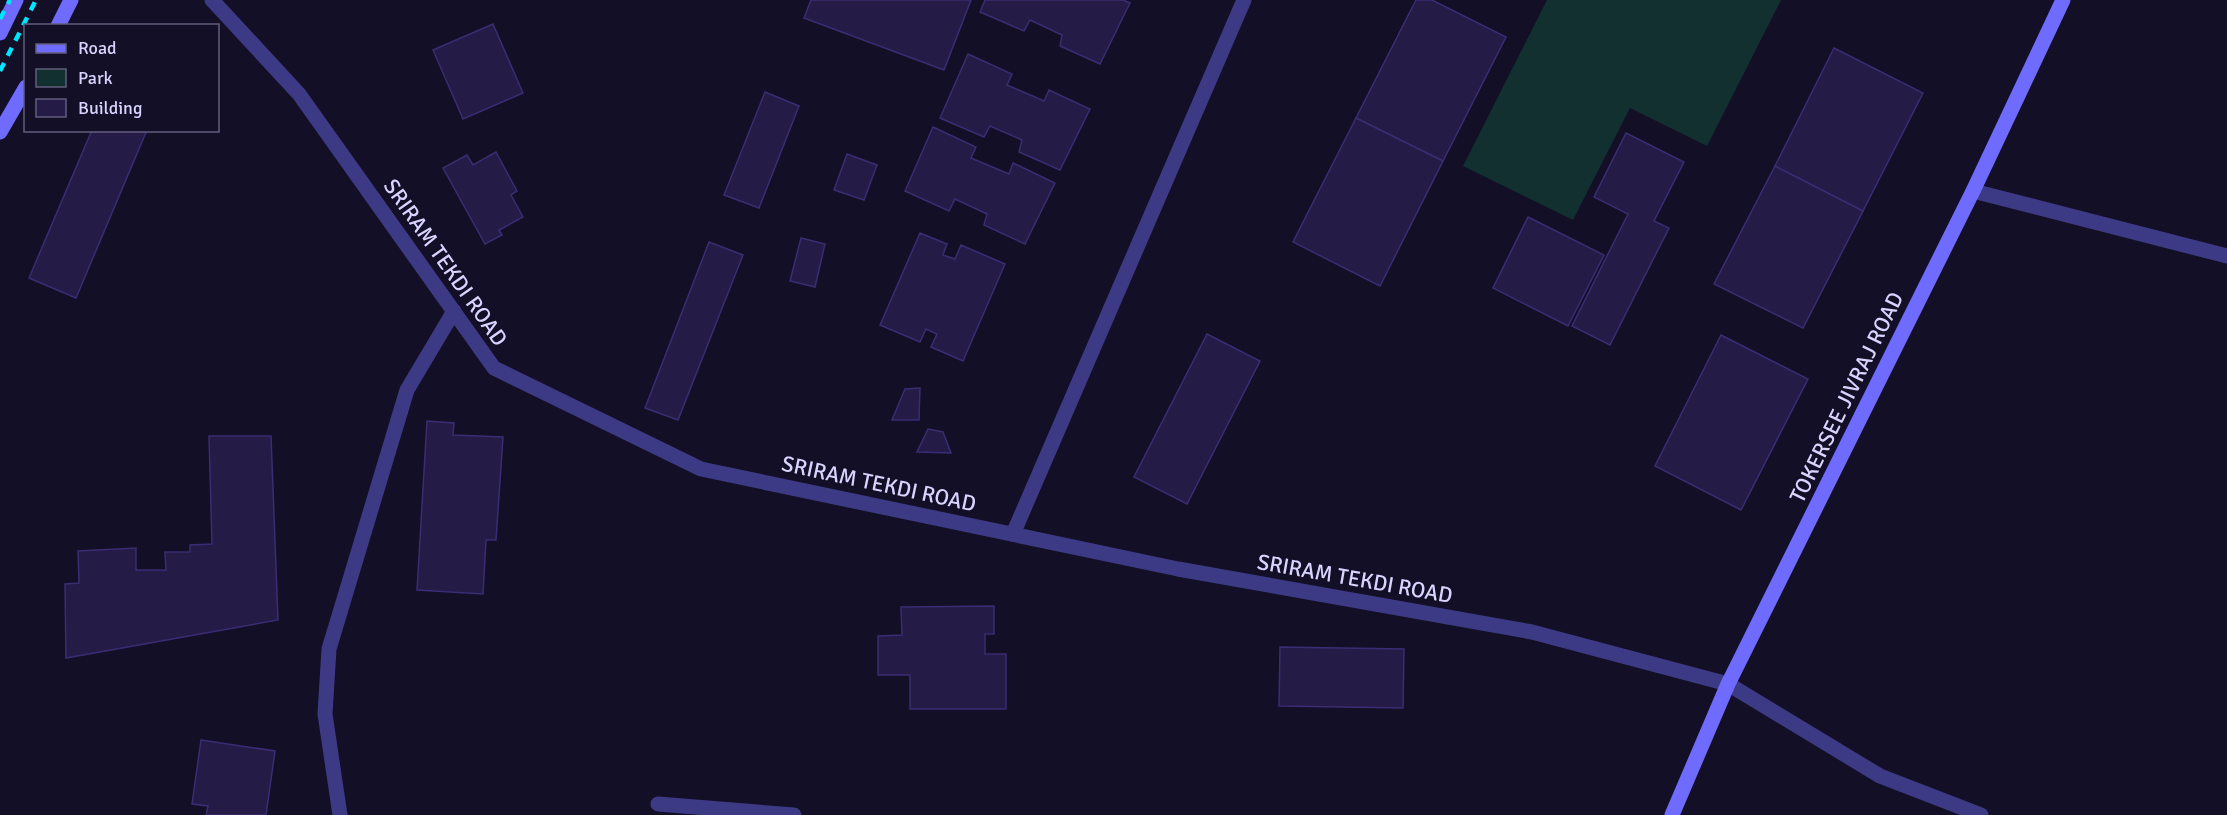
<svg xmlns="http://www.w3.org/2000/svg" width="2227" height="815" viewBox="0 0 2227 815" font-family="Signika,sans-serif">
	<rect width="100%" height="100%" fill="#130f26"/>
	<!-- green -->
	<polygon fill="#12302f" points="1547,0 1781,0 1707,146 1630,108 1573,220 1463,166"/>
	<!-- building -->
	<g fill="#241b47" stroke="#3b2d73" stroke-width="1.5">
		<polygon points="811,0 971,0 944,70 804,18"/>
		<polygon points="985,0 1123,0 1130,3 1100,64 1060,46 1062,35 1030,20 1024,31 980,12"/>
		<polygon points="1416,0 1432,0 1506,37 1443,161 1356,118"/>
		<polygon points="493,24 523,93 463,119 433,50"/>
		<polygon points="1834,48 1923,93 1863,211 1775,166"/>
		<polygon points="968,54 1012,74 1007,85 1044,101 1049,90 1090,109 1060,170 1019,152 1022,140 990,126 984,137 940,118"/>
		<polygon points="765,92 799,106 759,208 724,195"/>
		<polygon points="1356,118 1443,161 1380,286 1293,242"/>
		<polygon points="933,127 976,147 971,158 1009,174 1013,163 1055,183 1025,244 984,225 987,214 955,199 949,211 905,191"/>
		<polygon points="92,130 147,130 76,298 29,278"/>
		<polygon points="1626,133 1684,162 1654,221 1669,228 1610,345 1572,326 1628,214 1594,197"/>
		<polygon points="496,152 517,191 511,195 523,217 499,230 502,235 485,244 443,168 467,155 473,165"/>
		<polygon points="847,154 877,165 864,200 834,190"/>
		<polygon points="1775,166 1863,211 1803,328 1714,284"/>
		<polygon points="1528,217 1604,255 1568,326 1493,288"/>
		<polygon points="920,233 947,244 943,255 955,259 961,245 1005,264 963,361 931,347 937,334 926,329 920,342 880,325"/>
		<polygon points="801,238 825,244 815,287 790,281"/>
		<polygon points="709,242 743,255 678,420 645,408"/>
		<polygon points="1207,334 1260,361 1187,504 1134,477"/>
		<polygon points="1721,335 1808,379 1741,510 1655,466"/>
		<polygon points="920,388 919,420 892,420 905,389"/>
		<polygon points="427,421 454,423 453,435 503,437 496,540 486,540 483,594 417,590"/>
		<polygon points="928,429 943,432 951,453 917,452"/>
		<polygon points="209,436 271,436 278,620 66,658 65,584 79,583 78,551 136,548 136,570 166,570 165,552 190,552 190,545 212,544"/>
		<polygon points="994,606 994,634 985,634 985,654 1006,654 1006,709 910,709 910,675 878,675 878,636 902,635 901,607"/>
		<polygon points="1280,647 1404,649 1403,708 1279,706"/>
		<polygon points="201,740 275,751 266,815 206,815 208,806 192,804"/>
	</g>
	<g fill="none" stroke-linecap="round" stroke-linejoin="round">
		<!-- lane -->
		<polyline stroke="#3d3a85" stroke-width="15" points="658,804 794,815"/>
		<!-- street -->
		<g stroke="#3d3a85" stroke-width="15">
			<polyline points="212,0 299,94 494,368 701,469 1178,569 1532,632 1728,684 1880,776 1981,815"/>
			<polyline points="1973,191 2227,256"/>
			<polyline points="1013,534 1244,0"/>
			<polyline points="340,815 325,714 329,649 407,390 454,311"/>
		</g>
		<!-- secondary -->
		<g stroke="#6f6bff" stroke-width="15">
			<polyline points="58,26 71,0"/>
			<polyline points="0,33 16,0"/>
			<polyline points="0,132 26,87"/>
			<polyline points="1672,815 1728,684 1973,191 2063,0"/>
		</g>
		<!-- rail -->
		<g stroke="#00e5ff" stroke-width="4.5" stroke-dasharray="9 8" stroke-linecap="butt">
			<polyline points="0,19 10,0"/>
			<polyline points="0,71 36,0"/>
		</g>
	</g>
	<g text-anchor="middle" stroke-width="4.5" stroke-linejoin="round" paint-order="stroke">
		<!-- street labels -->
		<g font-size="22" fill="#d9d4ff" stroke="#130f26">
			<text transform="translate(446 262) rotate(55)" y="8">SRIRAM TEKDI ROAD</text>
			<text transform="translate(1846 397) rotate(-64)" y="8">TOKERSEE JIVRAJ ROAD</text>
			<text transform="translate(879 483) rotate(12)" y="8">SRIRAM TEKDI ROAD</text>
			<text transform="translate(1355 578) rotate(10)" y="8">SRIRAM TEKDI ROAD</text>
		</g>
	</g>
	<!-- legend -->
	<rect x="24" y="24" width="195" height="108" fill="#130f26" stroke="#625e7d" stroke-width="1.5"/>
	<rect x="36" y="44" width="30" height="9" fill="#6f6bff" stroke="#625e7d" stroke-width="1.5"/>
	<text x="78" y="54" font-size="18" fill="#d9d4ff">Road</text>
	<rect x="36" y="69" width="30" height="18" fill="#12302f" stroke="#625e7d" stroke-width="1.5"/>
	<text x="78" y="84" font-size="18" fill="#d9d4ff">Park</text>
	<rect x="36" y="99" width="30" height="18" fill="#241b47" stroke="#625e7d" stroke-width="1.5"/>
	<text x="78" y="114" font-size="18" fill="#d9d4ff">Building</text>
</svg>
